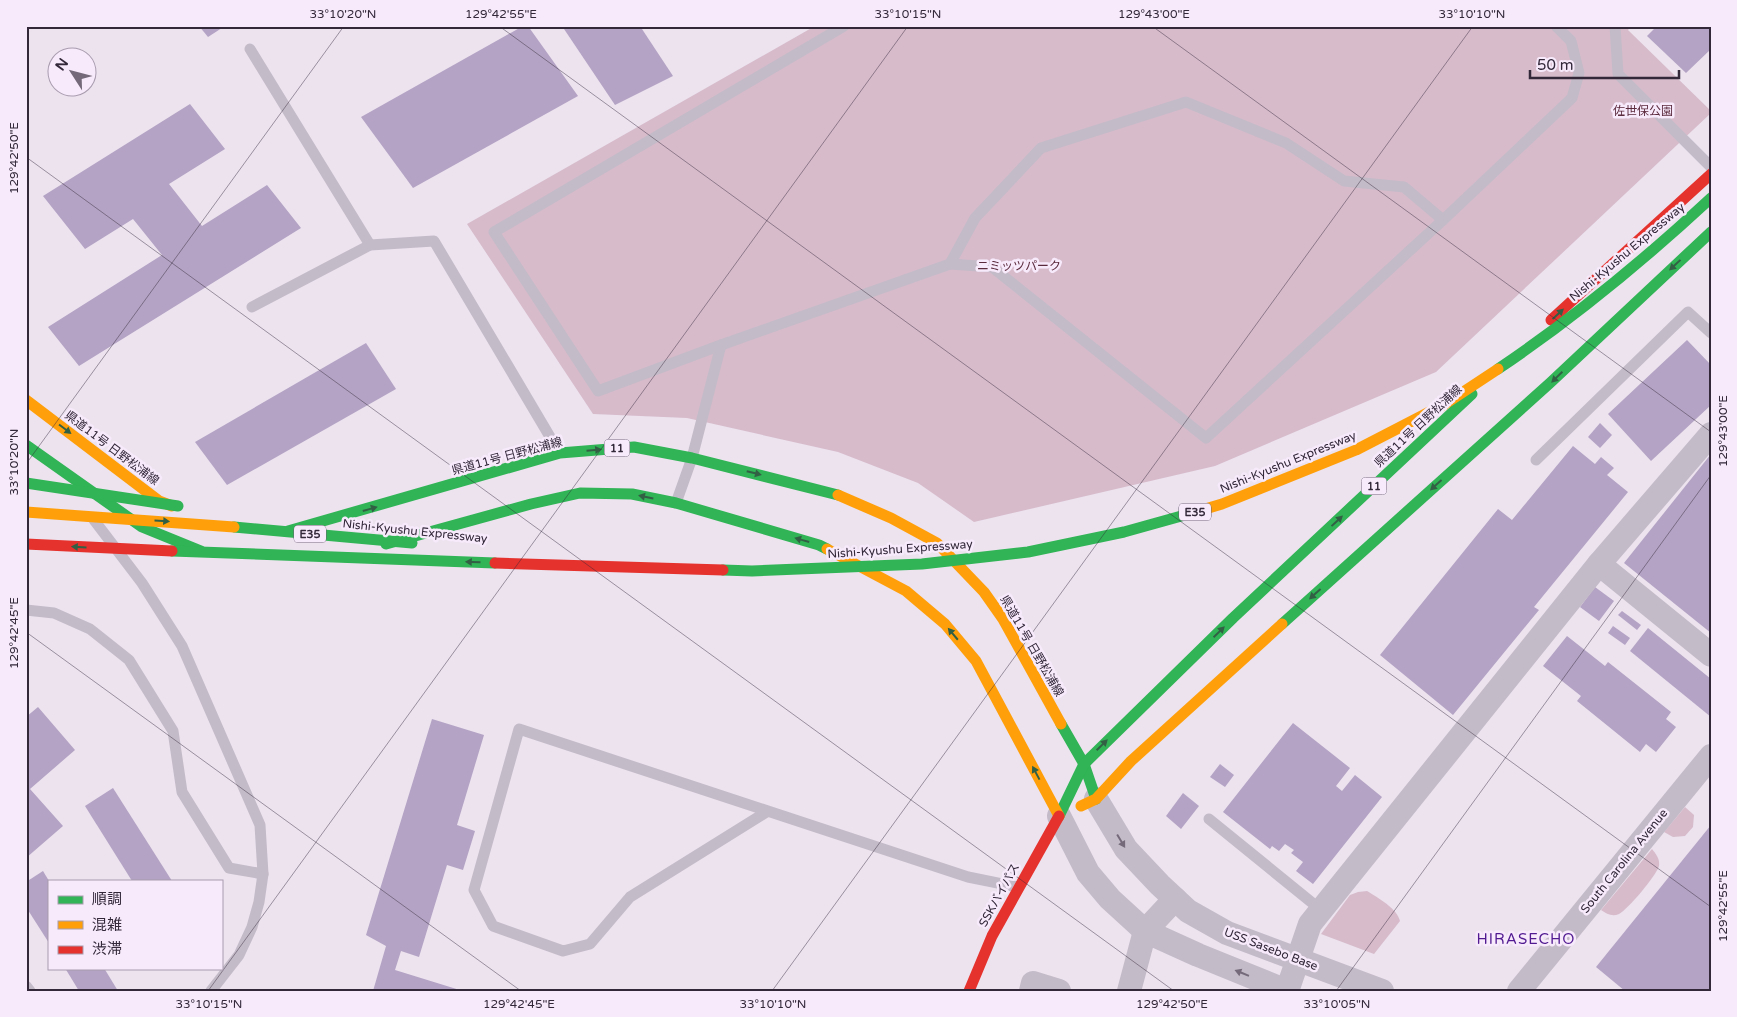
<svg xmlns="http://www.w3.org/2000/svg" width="1737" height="1017" viewBox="0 0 1737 1017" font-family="'Varela Round','Noto Sans JP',sans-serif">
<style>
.green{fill:#d7bbcb}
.building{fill:#b4a3c4}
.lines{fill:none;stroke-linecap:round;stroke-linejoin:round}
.lane{stroke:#c4bbc8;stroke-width:11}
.street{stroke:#c4bbc8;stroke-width:24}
.fast{stroke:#30b455;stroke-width:11}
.slow{stroke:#ff9f0a;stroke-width:11}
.jam{stroke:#e5322d;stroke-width:11}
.fast-bridge{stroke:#30b455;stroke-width:11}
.slow-bridge{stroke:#ff9f0a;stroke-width:11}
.jam-bridge{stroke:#e5322d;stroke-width:11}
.oneway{fill:#316045}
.oneway2{fill:#746a7a}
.ticks{fill:none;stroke:#32283a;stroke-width:1;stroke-opacity:0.45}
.labels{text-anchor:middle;stroke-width:5;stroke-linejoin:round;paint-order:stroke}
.shield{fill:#f7eafb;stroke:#6d6274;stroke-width:1}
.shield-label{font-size:11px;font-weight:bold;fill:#32283a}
.park-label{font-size:12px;fill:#5b2a3d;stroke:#f7eafb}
.street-label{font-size:12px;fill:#32283a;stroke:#f7eafb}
.quarter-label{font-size:15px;letter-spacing:1px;fill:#511a91;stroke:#f7eafb}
.neatline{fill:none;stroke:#32283a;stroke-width:2}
.ticks-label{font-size:12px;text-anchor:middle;fill:#32283a}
</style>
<rect width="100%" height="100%" fill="#ece3ef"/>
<g class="green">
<path d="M815 26H1631L1628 30 1711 111V113L1436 372 1215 466 974 522 918 483 838 452 687 418 593 414 467 224Z"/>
<path d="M1685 807 1694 815 1693 827 1685 836 1673 837 1664 832Z"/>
<path d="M1652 849C1656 854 1660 859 1659 866 1656 876 1628 909 1619 914 1612 917 1607 914 1601 910Z"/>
<path d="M1367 891C1378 898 1397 908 1400 921L1374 954 1321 934 1350 895 1358 892Z"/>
</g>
<g class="building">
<path d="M199 26H225L208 37Z"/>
<path d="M523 26H528L578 96 413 188 361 117Z"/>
<path d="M562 26H640L673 76 615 105Z"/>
<path d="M1657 26H1711V49L1686 73 1647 36Z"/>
<path d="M190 104 225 149 169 184 202 226 267 185 301 228 79 366 48 327 162 255 133 219 85 249 43 196Z"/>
<path d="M1687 340 1711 365V405L1651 461 1608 414Z"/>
<path d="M366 343 396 389 227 485 195 442Z"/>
<path d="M1600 423 1612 435 1600 448 1588 437Z"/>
<path d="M1573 446 1595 464 1601 457 1614 468 1607 475 1628 492 1534 607 1539 610 1453 715 1380 655 1498 509 1512 520Z"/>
<path d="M1711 454V633L1624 563Z"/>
<path d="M1595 587 1614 601 1599 621 1580 607Z"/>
<path d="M1622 611 1641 625 1637 630 1618 615Z"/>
<path d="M1613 626 1630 638 1625 645 1608 633Z"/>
<path d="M1648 628 1711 679V717L1630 651Z"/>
<path d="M1567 636 1605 666 1608 662 1671 712 1666 719 1676 727 1656 752 1646 744 1640 752 1577 701 1581 696 1543 666Z"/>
<path d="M38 707 75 750 30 789 63 826 26 858V717Z"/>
<path d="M432 719 484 735 457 825 475 831 463 870 447 865 419 957 401 951 395 970 463 991H373L386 946 366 935Z"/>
<path d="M1293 723 1350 768 1336 786 1342 791 1355 775 1382 797 1313 884 1296 871 1303 862 1291 853 1294 850 1285 844 1279 851 1272 846 1270 849 1223 812Z"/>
<path d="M1220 764 1234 775 1225 787 1210 777Z"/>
<path d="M113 788 172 881H132L85 806Z"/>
<path d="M1183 793 1199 806 1181 829 1166 816Z"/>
<path d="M1711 825V991H1625L1596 967Z"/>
<path d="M43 871 49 881V943L26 907V882Z"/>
<path d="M65 968H104L118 991H79Z"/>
</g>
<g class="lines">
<g class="lane">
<path d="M844 26 494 232 598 391 721 345 950 264 975 218 1041 148 1186 102 1286 143 1344 181 1404 187 1443 220 1572 98 1579 73 1571 41 1556 26"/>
<path d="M1615 26 1618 74 1711 167"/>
<path d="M250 49 370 245"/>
<path d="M950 264 992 267 1206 438 1443 220"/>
<path d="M252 307 370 245 434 241 559 452"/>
<path d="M1536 460 1688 312 1711 333"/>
<path d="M676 503 692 458 721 345"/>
<path d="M94 520 142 583 182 646 260 825 263 874 259 902 252 927 239 955 211 991"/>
<path d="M26 610 54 613 90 629 129 660 173 731 182 792 229 868 263 874"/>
<path d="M768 811 630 897 590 944 563 951 493 926 474 890 519 729 968 877 1018 887"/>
<path d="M1209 819 1321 910"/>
<path d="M26 986 30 991"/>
</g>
<g class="street">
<path d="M1599 564 1711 655"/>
<path d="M1096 799 1126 849 1160 885 1188 911 1227 933 1382 991"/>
<path d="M1059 816 1088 873 1110 899 1145 931 1198 955 1287 991"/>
<path d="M1031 991 1033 983 1059 991"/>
<path d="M1129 991 1145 931 1175 899"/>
<path d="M1287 991 1310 924 1599 564 1711 434"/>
<path d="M1519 991 1711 756"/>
</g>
<g class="fast">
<path d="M26 445 142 527 201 551"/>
<path d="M288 531 560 453 634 447 692 458 838 495"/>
<path d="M386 544 531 504 580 493 632 494 676 503 819 545 827 549"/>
<path d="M1282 624 1550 383 1711 232"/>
<path d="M1061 724 1084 764 1096 799"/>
<path d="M1059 816 1084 764 1233 618 1472 394"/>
</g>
<g class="slow">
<path d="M26 400 159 501 172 506"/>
<path d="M838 495 891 518 937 543 984 592 1003 619 1061 724"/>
<path d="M827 549 906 591 945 624 976 661 1059 816"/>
<path d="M1081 806 1096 799 1131 761 1282 624"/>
</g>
<g class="jam">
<path d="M1551 320 1711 174"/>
<path d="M969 991 992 936 1059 816"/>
</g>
<g class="fast-bridge">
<path d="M1498 369C1574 318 1644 260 1711 198"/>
<path d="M26 483 178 506"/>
<path d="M234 527 412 543"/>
<path d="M172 551 495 563"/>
<path d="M723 570 752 571 922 564 1028 552 1124 532 1185 515"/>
</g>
<g class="slow-bridge">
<path d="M26 512 234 527"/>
<path d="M1185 515 1222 504 1356 450 1445 404 1498 369"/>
</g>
<g class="jam-bridge">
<path d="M26 544 172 551"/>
<path d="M495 563 723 570"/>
</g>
</g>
<defs><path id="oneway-solid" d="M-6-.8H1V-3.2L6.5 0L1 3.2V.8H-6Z" transform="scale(1.25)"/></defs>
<g class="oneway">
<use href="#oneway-solid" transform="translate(1675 265) rotate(137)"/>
<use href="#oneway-solid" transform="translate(1558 314) rotate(-43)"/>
<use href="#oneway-solid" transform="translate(1557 377) rotate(136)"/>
<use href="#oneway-solid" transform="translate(65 429) rotate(37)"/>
<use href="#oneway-solid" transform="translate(594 450) rotate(-5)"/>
<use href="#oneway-solid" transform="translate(754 473) rotate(14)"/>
<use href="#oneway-solid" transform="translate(1436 485) rotate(138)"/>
<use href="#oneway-solid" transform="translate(646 497) rotate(-168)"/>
<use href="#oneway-solid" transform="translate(370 509) rotate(-16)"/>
<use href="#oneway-solid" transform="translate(162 521) rotate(4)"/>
<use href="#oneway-solid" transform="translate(1337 521) rotate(-43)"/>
<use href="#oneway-solid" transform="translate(802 540) rotate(-164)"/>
<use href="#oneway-solid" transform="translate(79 547) rotate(-177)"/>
<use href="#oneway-solid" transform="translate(473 562) rotate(-178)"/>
<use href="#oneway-solid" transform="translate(1315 594) rotate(138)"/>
<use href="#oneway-solid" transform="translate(1219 632) rotate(-44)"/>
<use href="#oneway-solid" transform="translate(953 634) rotate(-130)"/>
<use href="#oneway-solid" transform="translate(1102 745) rotate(-44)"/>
<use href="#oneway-solid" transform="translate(1036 773) rotate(-118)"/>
</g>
<g class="oneway2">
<use href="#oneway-solid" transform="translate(1121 841) rotate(59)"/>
<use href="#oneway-solid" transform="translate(1242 973) rotate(-158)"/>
</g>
<path class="ticks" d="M499 26 1711 907M1152 26 1711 432M26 157 1174 991M26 464 344 26M26 632 521 991M208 991 908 26M772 991 1473 26M1336 991 1711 475"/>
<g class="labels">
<g class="shield">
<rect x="604.5" y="439.5" width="25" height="17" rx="4"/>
<rect x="1361.5" y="477.5" width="25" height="17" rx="4"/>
<rect x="1179" y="503.5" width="32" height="17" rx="4"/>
<rect x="294" y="525.5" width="32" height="17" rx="4"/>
</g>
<g class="shield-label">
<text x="617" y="452">11</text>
<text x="1374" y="490">11</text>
<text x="1195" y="516">E35</text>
<text x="310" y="538">E35</text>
</g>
<g class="park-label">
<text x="1643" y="115">佐世保公園</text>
<text x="1019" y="270">ニミッツパーク</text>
</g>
<g class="street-label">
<text transform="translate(1627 252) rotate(-40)" y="4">Nishi-Kyushu Expressway</text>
<text transform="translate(1418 426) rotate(-43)" y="4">県道11号 日野松浦線</text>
<text transform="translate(112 448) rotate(37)" y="4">県道11号 日野松浦線</text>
<text transform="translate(507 456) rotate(-15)" y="4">県道11号 日野松浦線</text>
<text transform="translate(1288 462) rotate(-22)" y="4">Nishi-Kyushu Expressway</text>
<text transform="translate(415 531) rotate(6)" y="4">Nishi-Kyushu Expressway</text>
<text transform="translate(900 549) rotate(-4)" y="4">Nishi-Kyushu Expressway</text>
<text transform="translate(1032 646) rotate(60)" y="4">県道11号 日野松浦線</text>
<text transform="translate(1624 861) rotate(-51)" y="4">South Carolina Avenue</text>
<text transform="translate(999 895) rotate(-61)" y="4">SSKバイパス</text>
<text transform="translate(1271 949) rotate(21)" y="4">USS Sasebo Base</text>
</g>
<g class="quarter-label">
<text x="1526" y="944">HIRASECHO</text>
</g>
</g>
<rect width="1737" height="1017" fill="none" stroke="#f7eafb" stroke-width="55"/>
<rect x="48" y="880" width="175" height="90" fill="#f7eafb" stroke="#a89cae"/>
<rect x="58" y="896" width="25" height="8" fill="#30b455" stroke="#a89cae"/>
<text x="92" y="904" font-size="15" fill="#32283a">順調</text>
<rect x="58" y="921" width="25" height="8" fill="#ff9f0a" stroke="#a89cae"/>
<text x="92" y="930" font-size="15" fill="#32283a">混雑</text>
<rect x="58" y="946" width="25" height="8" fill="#e5322d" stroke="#a89cae"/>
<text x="92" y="954" font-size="15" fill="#32283a">渋滞</text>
<g transform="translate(72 72) rotate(306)"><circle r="24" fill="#f7eafb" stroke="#a89cae"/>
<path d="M0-4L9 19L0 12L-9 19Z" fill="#736979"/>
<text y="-8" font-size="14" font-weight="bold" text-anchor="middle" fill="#32283a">N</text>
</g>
<path d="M1530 70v8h149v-8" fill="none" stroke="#32283a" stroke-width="2.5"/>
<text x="1537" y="70" font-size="15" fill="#32283a" stroke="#f7eafb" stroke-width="4" paint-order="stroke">50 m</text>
<rect x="28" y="28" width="1682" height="962" class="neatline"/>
<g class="ticks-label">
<text x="343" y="18">33°10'20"N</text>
<text x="501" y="18">129°42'55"E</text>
<text x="908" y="18">33°10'15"N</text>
<text x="1154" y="18">129°43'00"E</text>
<text x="1472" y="18">33°10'10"N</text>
<text transform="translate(14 158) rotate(-90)" y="4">129°42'50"E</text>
<text transform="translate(1723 431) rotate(-90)" y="4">129°43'00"E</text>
<text transform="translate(14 462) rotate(-90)" y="4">33°10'20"N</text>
<text transform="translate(14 633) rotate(-90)" y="4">129°42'45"E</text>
<text transform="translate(1723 906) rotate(-90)" y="4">129°42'55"E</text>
<text x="209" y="1008">33°10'15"N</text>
<text x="519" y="1008">129°42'45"E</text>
<text x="773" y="1008">33°10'10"N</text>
<text x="1172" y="1008">129°42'50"E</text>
<text x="1337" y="1008">33°10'05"N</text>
</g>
</svg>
